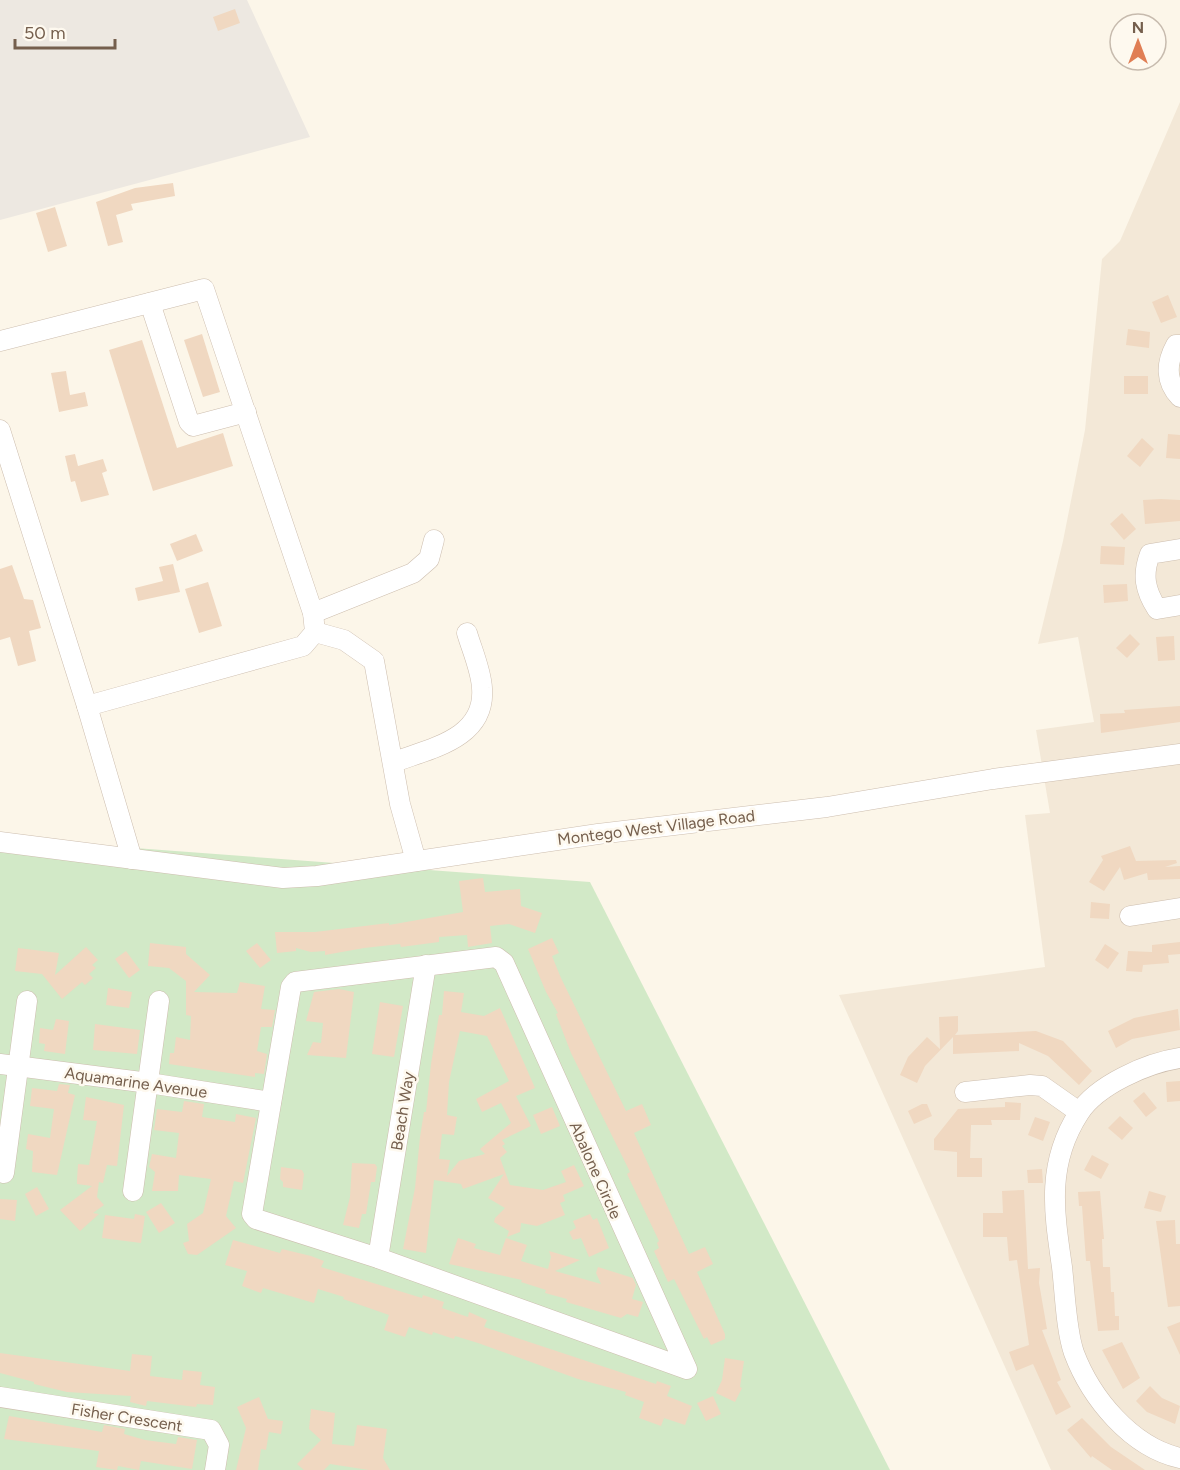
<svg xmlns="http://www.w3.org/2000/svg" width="1180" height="1470" viewBox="0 0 1180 1470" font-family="Figtree,sans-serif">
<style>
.residential{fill:#f3e8d7}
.industrial{fill:#ede8e1}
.green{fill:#d2e9c7}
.building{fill:#f0d8c1;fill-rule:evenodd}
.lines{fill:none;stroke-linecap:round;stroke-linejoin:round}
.minor-casing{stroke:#cdbeaf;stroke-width:21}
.minor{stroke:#fff;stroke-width:20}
.labels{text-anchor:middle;stroke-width:5;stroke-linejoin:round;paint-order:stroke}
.street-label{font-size:16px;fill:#755f4d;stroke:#fef9ef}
</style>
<rect width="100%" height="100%" fill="#fcf6e9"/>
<path class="residential" d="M1180 102V1470H1051L839 995 1045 967 1025 815 1050 813 1036 730 1094 722 1078 637 1038 644 1063 541 1085 430 1102 259 1120 241Z"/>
<path class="industrial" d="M0 0H247L310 137 0 220Z"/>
<path class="green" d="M0 838 590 882 890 1470H0Z"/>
<g class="building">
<path d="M235 9 240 23 218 31 213 17Z"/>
<path d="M173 183 175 196 131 204 133 210 116 215 123 242 108 246 96 202 135 188Z"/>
<path d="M55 207 67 246 48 252 36 213Z"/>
<path d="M1168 295 1177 317 1161 323 1152 302Z"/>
<path d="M1128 329 1150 332 1149 348 1126 345Z"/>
<path d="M202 334 220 392 203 397 184 340Z"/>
<path d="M142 340 177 448 223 433 233 466 153 491 109 350Z"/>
<path d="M66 371 70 395 85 392 88 406 59 412 51 373Z"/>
<rect x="1124" y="376" width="24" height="18"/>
<path d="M1168 434 1180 435V459L1166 458Z"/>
<path d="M1142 438 1154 449 1140 467 1127 456Z"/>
<path d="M75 454 78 466 103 459 107 471 102 473 109 495 81 502 75 481 71 482 65 456Z"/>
<path d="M1161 499 1180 500V521L1145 524 1143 500Z"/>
<path d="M1122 513 1136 529 1124 540 1110 524Z"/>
<path d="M196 534 203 551 177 561 170 544Z"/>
<path d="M1101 546 1125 547 1124 565 1100 564Z"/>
<path d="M173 564 180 592 138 601 135 588 163 581 159 567Z"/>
<path d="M12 565 24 599 33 600 41 628 29 631 36 661 18 666 10 637 0 640V569Z"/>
<path d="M208 582 222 626 199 633 185 589Z"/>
<path d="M1127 584 1128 601 1104 603 1103 585Z"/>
<path d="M1130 634 1140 644 1127 658 1116 648Z"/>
<path d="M1174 636 1175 660 1158 661 1156 637Z"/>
<path d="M1180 706V722L1101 733 1100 714 1125 713 1124 710Z"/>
<path d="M1130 846 1136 861 1176 860 1177 863 1165 867 1180 866V879L1148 880 1147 873 1124 880 1120 867 1104 891 1089 882 1103 860 1101 856Z"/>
<path d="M483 878 485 892 520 889 521 906 542 913 535 933 509 924 490 926 492 943 468 947 467 935 439 937V942L401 947 400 944 364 948 325 955V951L311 952 296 948V951L277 953 275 932H315L389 923V925L463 912 459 881Z"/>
<path d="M1091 902 1110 904 1109 919 1090 918Z"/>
<path d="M552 938 559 953 552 956 561 978 626 1111 642 1104 651 1125 634 1133 689 1254 705 1247 713 1264 697 1272 725 1334V1339L711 1345 707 1337 704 1339 674 1279 668 1282 654 1251 659 1248 657 1243 659 1241 627 1174 630 1172 571 1053 556 1014 558 1013 546 992 528 949Z"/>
<path d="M1180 942V954L1168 955 1169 963 1143 965 1142 972 1126 971 1128 951 1152 952V945Z"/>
<path d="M150 943 186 947V954L210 975 194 992 237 993 240 982 265 986 261 1009 275 1010 272 1027H261L257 1051 267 1054 264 1074 255 1073V1077L169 1064 170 1053H174L176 1037 190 1040 191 1016 186 1015V981L169 968 148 966Z"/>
<path d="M257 943 271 960 260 968 246 951Z"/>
<path d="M1105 944 1119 953 1108 969 1095 960Z"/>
<path d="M86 947 98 960 92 965 96 968 89 974 93 978 85 985 82 982 62 999 42 974 15 971 18 948 59 953 55 975Z"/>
<path d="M126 951 140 970 129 978 115 959Z"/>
<path d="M108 988 132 992 129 1008 106 1005Z"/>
<path d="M339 989 354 992 346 1058 307 1055 313 1042 321 1043 323 1023 306 1021 314 992Z"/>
<path d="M444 991 464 993 461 1012 484 1016 500 1008 535 1088 516 1096 531 1126 502 1140 505 1144 502 1146 507 1152 500 1158 510 1185 543 1190 566 1182 561 1171 574 1165 584 1186 563 1195 565 1201 560 1203 565 1215 537 1226 521 1223 520 1232 507 1237 509 1231 494 1222 495 1218 505 1208 488 1198 504 1174 463 1189 461 1184 434 1180 426 1253 403 1249 415 1188 420 1137 424 1112H426L431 1064 439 1015H442ZM460 1031 487 1036 509 1081 476 1099 482 1112 501 1103 511 1123 480 1149 485 1154 459 1161 447 1176 450 1160 439 1159 442 1134 454 1135 457 1117 447 1115 449 1082Z"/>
<path d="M380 1002 403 1006 394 1057 372 1054Z"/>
<path d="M1178 1009 1180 1030 1132 1039 1116 1048 1108 1031 1134 1018Z"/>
<path d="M958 1016V1031L955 1035 1036 1031 1063 1041 1092 1071 1079 1085 1048 1056 1019 1043V1051L953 1054V1037L925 1066 917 1083 900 1075 908 1057 927 1037 940 1049 939 1017Z"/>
<path d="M56 1019 69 1021 65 1054 44 1051 45 1044 39 1043 40 1028 53 1030Z"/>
<path d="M95 1024 140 1030 137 1054 93 1050Z"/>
<path d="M1180 1081V1101L1167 1102 1166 1082Z"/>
<path d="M59 1084 70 1085 68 1093 75 1095 57 1175 32 1172 33 1151 26 1149 28 1134 50 1138 54 1109 30 1106 32 1088 57 1091Z"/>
<path d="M1144 1092 1157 1108 1146 1117 1133 1101Z"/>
<path d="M86 1097 124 1105 117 1166 107 1165 103 1183 99 1182 97 1197 104 1205 93 1213 99 1214 80 1231 60 1210 92 1186 77 1184V1180L78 1164 89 1165 97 1121 83 1120Z"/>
<path d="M184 1101 204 1104 202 1117 235 1122 236 1114 256 1118 243 1183 234 1181 226 1216 236 1228 197 1255 188 1254 183 1243 189 1241 187 1224 203 1213 211 1179 179 1175 178 1191H152L155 1172 149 1167 152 1154 176 1158 179 1133 154 1130 157 1109 182 1112Z"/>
<path d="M1005 1102 1021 1103 1020 1120H991L992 1125H971L970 1158H982V1177H957V1152L934 1150V1139L958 1109 1005 1107Z"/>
<path d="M922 1104H927L932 1116 914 1124 908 1111Z"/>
<path d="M552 1107 560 1126 541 1134 533 1115Z"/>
<path d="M1120 1116 1133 1128 1122 1140 1108 1128Z"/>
<path d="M1035 1117 1050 1122 1043 1141 1028 1135Z"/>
<path d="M1092 1155 1109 1164 1101 1179 1084 1170Z"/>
<path d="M352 1163 375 1164 377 1167 375 1182H371L366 1214H362L359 1228 343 1225 350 1197Z"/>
<path d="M281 1167 302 1170 304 1174 302 1190 283 1187V1182L280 1179Z"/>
<path d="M1042 1169 1043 1183H1028L1027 1170Z"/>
<path d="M37 1187 49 1209 36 1216 25 1194Z"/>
<path d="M1024 1190 1028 1269 1040 1268 1039 1283 1047 1329 1042 1330 1061 1380 1057 1382 1071 1407 1056 1415 1033 1364 1016 1371 1009 1352 1029 1345 1017 1260 1009 1261 1007 1237H983V1213H1003L1002 1191Z"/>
<path d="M1100 1191 1104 1239H1102L1103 1267H1110L1111 1292H1114L1115 1316H1119V1330L1098 1331 1090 1261H1086L1082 1206H1079L1078 1192Z"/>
<path d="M1149 1191 1166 1196 1161 1212 1144 1208Z"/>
<path d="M0 1199 17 1200 15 1221 0 1219Z"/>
<path d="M161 1203 175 1223 159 1233 146 1212Z"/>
<path d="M135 1214 145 1216 141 1243 102 1238 105 1215 134 1219Z"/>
<path d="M590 1214 593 1220 597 1218 609 1248 589 1257 581 1238 573 1240 569 1232 576 1228 573 1221Z"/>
<path d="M1175 1220 1176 1244H1180V1306L1168 1307 1156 1221Z"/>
<path d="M458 1238 476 1244 474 1248 500 1255 506 1238 527 1245 521 1261 548 1269 551 1257 549 1251 580 1260 555 1271 601 1284 596 1273 598 1267 633 1278 636 1285 632 1299 643 1302 638 1317 627 1314 621 1318 566 1302 567 1299 545 1293 546 1290 521 1282 522 1280 449 1264Z"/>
<path d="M233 1240 280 1253 282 1249 311 1256 324 1261 321 1267 422 1298 423 1295 444 1302 442 1308 468 1317 469 1312 487 1320 484 1327 656 1384 657 1381 671 1386 667 1396 692 1406 685 1425 664 1418 661 1426 639 1418 644 1402 625 1395 626 1392 578 1379 478 1343 455 1336 454 1339 433 1332 432 1335 409 1327 405 1337 384 1330 389 1315 343 1299 344 1297 318 1289 314 1303 263 1288 261 1293 242 1286 247 1271 225 1265Z"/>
<path d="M1180 1322V1355L1167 1327Z"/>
<path d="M1122 1342 1140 1378 1123 1389 1102 1350Z"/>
<path d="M0 1353 130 1371 132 1354 152 1356 150 1376 182 1380 183 1370 202 1372 200 1385 215 1387 213 1405 197 1404 196 1407 147 1401 146 1406 130 1402 131 1396 67 1392 34 1384V1382L0 1373Z"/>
<path d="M725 1358 744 1361 740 1387 742 1388 735 1402 716 1393 722 1380Z"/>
<path d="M1150 1386 1162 1398 1180 1406 1175 1424 1147 1412 1136 1401Z"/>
<path d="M713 1396 721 1414 706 1421 697 1403Z"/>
<path d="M259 1397 268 1419 283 1421 281 1434 269 1432 266 1450 261 1449 258 1470H236L246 1428 237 1407Z"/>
<path d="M311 1409 335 1413 332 1444 354 1446 357 1425 387 1429 383 1458 390 1470H369L330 1464 324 1470H304L297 1464 321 1440 309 1429Z"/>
<path d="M9 1416 102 1432 104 1425 125 1429 124 1434 145 1440 176 1444 178 1437 197 1440 192 1469 141 1461 139 1470 118 1466 117 1470 96 1467 99 1451 4 1439Z"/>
<path d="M1082 1418 1111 1447 1145 1470H1112L1092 1456 1091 1458 1067 1430Z"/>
</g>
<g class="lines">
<g class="minor-casing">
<g id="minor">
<path d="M150 303 189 422 193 426 246 412"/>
<path d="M0 341 204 289 313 613 315 632 303 646 87 706"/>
<path d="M1180 345H1176C1166 363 1165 381 1180 397"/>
<path d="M0 430 87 706 132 859"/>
<path d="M1180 549 1150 554C1142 575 1145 590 1157 609L1180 605"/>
<path d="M313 613 413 573 429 559 434 540"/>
<path d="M315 632 344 640 374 661 400 804 416 861"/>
<path d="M394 762C432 748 486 738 482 688 481 670 472 650 467 633"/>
<path d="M0 842 283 878 317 876 598 834 827 807 993 779 1180 754"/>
<path d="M1130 916 1180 908"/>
<path d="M496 957 504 963 687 1369 378 1258 256 1219 252 1214 291 987 295 982Z"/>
<path d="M1180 1058C1147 1063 1097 1085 1079 1113 1046 1164 1054 1212 1062 1267 1065 1293 1066 1330 1074 1353 1091 1398 1131 1447 1180 1458"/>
<path d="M0 1064 149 1083 271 1102"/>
<path d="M965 1092 1030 1085 1042 1086 1079 1112"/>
<path d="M4 1173 27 1001"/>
<path d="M133 1191 159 1001"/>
<path d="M378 1258 426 965"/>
<path d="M0 1397 211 1430 219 1445 215 1470"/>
</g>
</g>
<use href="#minor" class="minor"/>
</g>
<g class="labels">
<g class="street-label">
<text transform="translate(656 827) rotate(-7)" y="6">Montego West Village Road</text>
<text transform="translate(136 1082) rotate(8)" y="6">Aquamarine Avenue</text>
<text transform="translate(402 1111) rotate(-81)" y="6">Beach Way</text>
<text transform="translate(596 1170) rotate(66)" y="6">Abalone Circle</text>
<text transform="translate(127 1417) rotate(9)" y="6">Fisher Crescent</text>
</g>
</g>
<g transform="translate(1138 42)"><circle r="28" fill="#fef9ef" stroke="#c7bbae" stroke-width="1.5"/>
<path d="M0-4.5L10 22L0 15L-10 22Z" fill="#e07e54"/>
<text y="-9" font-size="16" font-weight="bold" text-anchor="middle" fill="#755f4d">N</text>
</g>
<path d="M15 39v9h100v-9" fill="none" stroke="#755f4d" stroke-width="3"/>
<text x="24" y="39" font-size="18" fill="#755f4d" stroke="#fef9ef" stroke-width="4.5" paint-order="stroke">50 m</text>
</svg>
